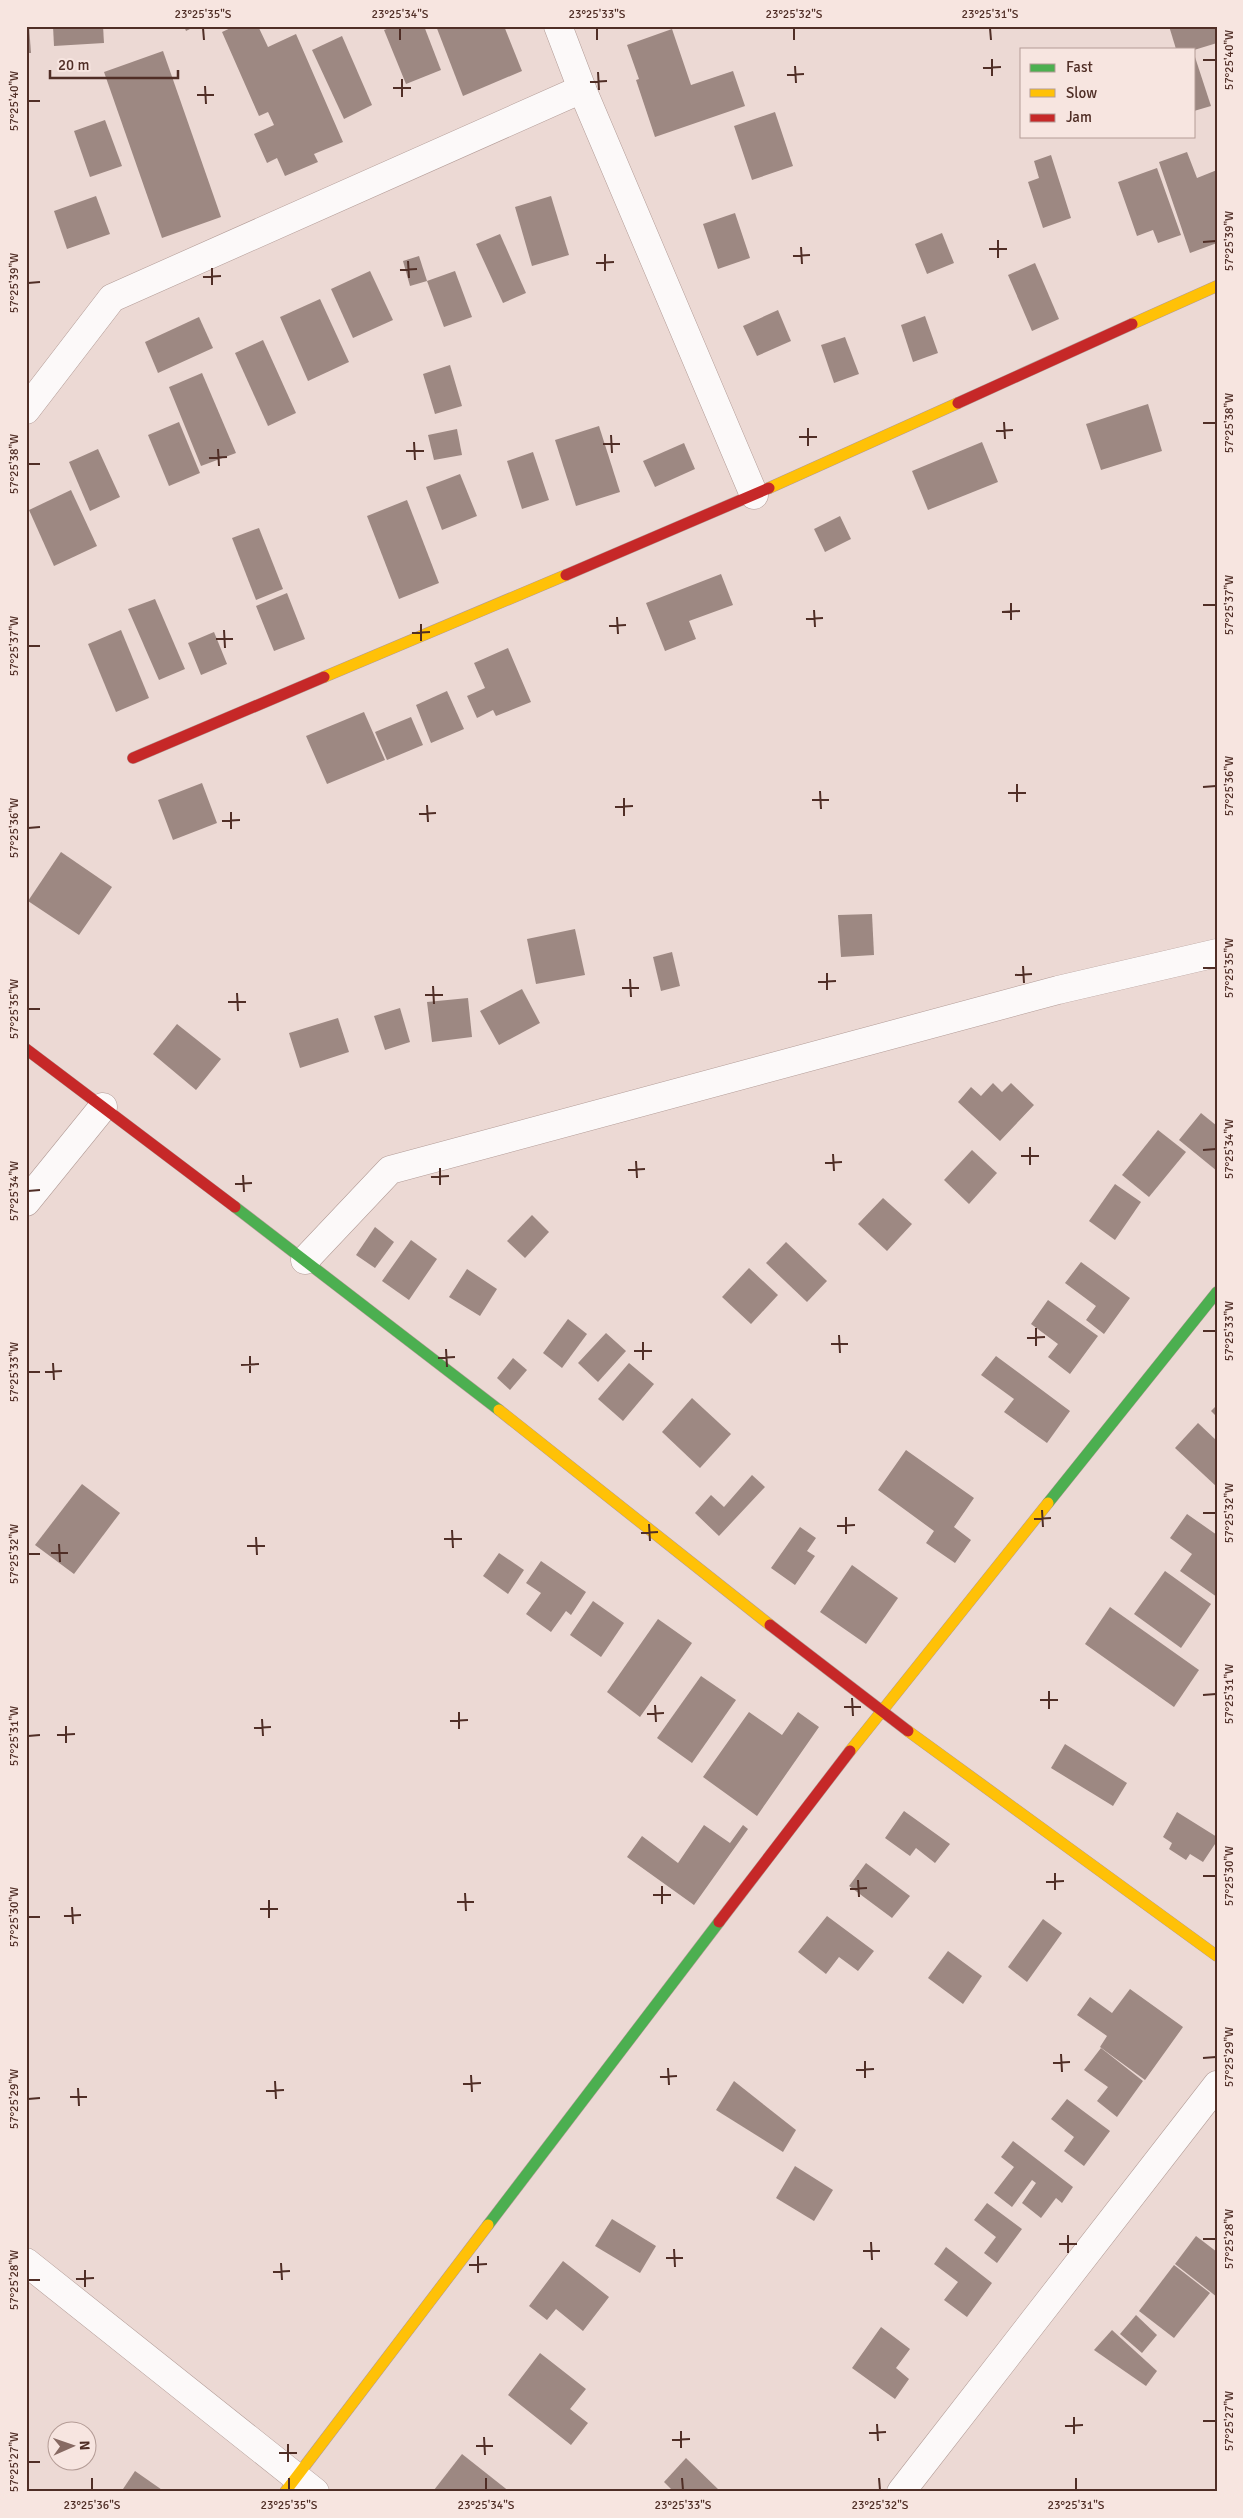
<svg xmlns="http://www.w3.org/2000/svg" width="1243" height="2518" viewBox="0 0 1243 2518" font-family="Signika,sans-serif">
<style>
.building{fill:#9d8882}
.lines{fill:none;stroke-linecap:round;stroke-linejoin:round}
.street-casing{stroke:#b29b96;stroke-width:29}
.fast-casing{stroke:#b29b96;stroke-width:12}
.slow-casing{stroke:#b29b96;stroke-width:12}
.jam-casing{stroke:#b29b96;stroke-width:12}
.street{stroke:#fcf9f9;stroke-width:28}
.fast{stroke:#4caf50;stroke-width:11}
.slow{stroke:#ffc107;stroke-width:11}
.jam{stroke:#c62828;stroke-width:11}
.ticks{fill:none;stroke:#502e26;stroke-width:2}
.neatline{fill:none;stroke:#502e26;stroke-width:2}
.ticks-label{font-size:12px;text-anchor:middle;fill:#502e26}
</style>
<rect width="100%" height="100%" fill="#ecd9d4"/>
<g class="building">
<path d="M26 26H29L31 53H26Z"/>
<path d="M53 26H103L104 43 54 46Z"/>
<path d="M184 26H196L186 31Z"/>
<path d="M235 26H258L268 47 296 34 343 142 314 154 318 162 285 176 277 158 267 163 254 134 274 125 268 112 259 116 222 32Z"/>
<path d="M394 26H424L441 70 406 84 384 30Z"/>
<path d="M436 26H504L522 71 463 96Z"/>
<path d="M1169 26H1217V43L1194 50 1176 49Z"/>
<path d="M672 29 691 85 733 71 745 106 655 137 636 80 639 79 627 45Z"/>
<path d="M342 36 372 105 344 119 312 50Z"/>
<path d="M163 51 221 217 162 238 104 72Z"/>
<path d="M1194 54 1211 106 1194 111Z"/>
<path d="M775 112 793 166 752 180 734 126Z"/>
<path d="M105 120 122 166 90 177 74 131Z"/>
<path d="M1187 152 1197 178 1217 170V243L1190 253 1159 162Z"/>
<path d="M1051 155 1071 218 1043 228 1028 182 1039 178 1034 161Z"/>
<path d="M1157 168 1181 235 1158 243 1153 230 1137 236 1118 182Z"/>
<path d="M96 196 110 234 67 249 54 211Z"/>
<path d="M551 196 569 255 532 266 515 207Z"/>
<path d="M735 213 750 258 718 269 703 224Z"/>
<path d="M942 233 954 263 927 274 915 244Z"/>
<path d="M500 234 526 293 503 303 476 244Z"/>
<path d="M419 256 427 281 410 286 403 261Z"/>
<path d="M1035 263 1059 319 1032 331 1008 275Z"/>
<path d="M370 271 393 320 353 338 331 289Z"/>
<path d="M455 271 472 317 444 327 427 281Z"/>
<path d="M320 299 349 362 308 381 280 317Z"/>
<path d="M778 310 791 341 757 356 743 326Z"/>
<path d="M925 316 938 353 913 362 901 325Z"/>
<path d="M199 317 213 348 158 373 145 342Z"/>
<path d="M845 337 859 374 834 383 821 345Z"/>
<path d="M263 340 296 413 268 426 235 353Z"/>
<path d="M450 365 462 406 435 414 423 374Z"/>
<path d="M202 373 236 453 201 466 169 387Z"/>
<path d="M1148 404 1162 451 1101 470 1086 424Z"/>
<path d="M179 422 200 473 169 486 148 435Z"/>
<path d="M599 426 620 492 576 506 555 440Z"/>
<path d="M457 429 462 455 434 460 428 435Z"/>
<path d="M982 442 998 482 928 510 912 471Z"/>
<path d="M684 443 695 469 655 487 643 461Z"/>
<path d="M98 449 120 497 90 511 69 462Z"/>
<path d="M533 452 549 500 522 509 507 461Z"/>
<path d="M460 474 477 516 442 530 426 487Z"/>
<path d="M71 490 97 546 54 566 29 510Z"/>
<path d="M407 500 439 583 399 599 367 516Z"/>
<path d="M840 516 851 539 825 552 814 529Z"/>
<path d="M259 528 283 589 256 600 232 538Z"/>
<path d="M721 574 733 605 689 621 696 639 665 651 646 603Z"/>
<path d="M287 593 305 639 274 651 256 606Z"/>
<path d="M155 599 185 669 159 680 128 609Z"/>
<path d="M121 630 149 698 116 712 88 644Z"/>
<path d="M214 632 227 664 201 675 188 643Z"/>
<path d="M508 648 531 702 496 716 493 710 477 718 467 696 485 688 474 663Z"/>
<path d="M447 691 464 729 431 743 416 705Z"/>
<path d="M364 712 385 760 327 784 306 736Z"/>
<path d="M411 717 423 745 387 760 375 732Z"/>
<path d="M202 783 217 823 173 840 158 800Z"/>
<path d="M61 852 112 887 79 935 28 901Z"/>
<path d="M872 914 874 955 841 957 838 915Z"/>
<path d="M575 929 585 975 536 984 527 939Z"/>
<path d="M672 952 680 986 661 991 653 957Z"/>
<path d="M522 989 540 1023 499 1045 480 1011Z"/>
<path d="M468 998 472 1037 432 1042 427 1002Z"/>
<path d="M400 1008 410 1042 385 1050 374 1016Z"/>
<path d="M338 1018 349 1052 300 1068 289 1033Z"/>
<path d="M177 1024 221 1059 196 1090 153 1054Z"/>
<path d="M993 1083 1002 1092 1011 1083 1034 1105 1000 1141 958 1102 971 1087 981 1096Z"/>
<path d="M1201 1113 1217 1126V1171L1179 1140Z"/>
<path d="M1158 1130 1186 1152 1149 1197 1122 1175Z"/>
<path d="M972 1150 997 1173 969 1204 944 1180Z"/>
<path d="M1115 1184 1141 1202 1115 1240 1089 1221Z"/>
<path d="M883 1198 912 1224 887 1251 858 1224Z"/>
<path d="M532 1215 549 1232 525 1258 507 1241Z"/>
<path d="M375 1227 394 1242 375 1268 356 1255Z"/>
<path d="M411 1240 437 1259 409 1300 382 1281Z"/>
<path d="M786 1242 827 1281 807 1302 766 1263Z"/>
<path d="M1081 1262 1130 1298 1104 1334 1086 1320 1096 1306 1065 1283Z"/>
<path d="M749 1268 778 1295 751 1324 722 1297Z"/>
<path d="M467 1269 497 1289 480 1316 449 1297Z"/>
<path d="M1048 1300 1098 1336 1070 1374 1048 1357 1058 1344 1031 1324Z"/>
<path d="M568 1319 587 1334 562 1368 543 1353Z"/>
<path d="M606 1333 626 1351 598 1382 578 1363Z"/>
<path d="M996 1356 1070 1411 1047 1443 1004 1412 1014 1399 981 1375Z"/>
<path d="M513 1358 527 1370 510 1390 497 1378Z"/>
<path d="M629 1363 654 1384 623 1421 598 1399Z"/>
<path d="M692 1398 731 1434 700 1468 662 1432Z"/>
<path d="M1217 1405V1417L1211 1411Z"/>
<path d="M1198 1423 1217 1441V1487L1175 1448Z"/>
<path d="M906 1450 974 1498 954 1527 971 1540 955 1563 926 1543 934 1531 878 1490Z"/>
<path d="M752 1475 765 1487 719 1536 695 1513 711 1495 724 1507Z"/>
<path d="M82 1484 120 1513 74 1574 35 1545Z"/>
<path d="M1187 1514 1217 1535V1597L1180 1571 1192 1554 1170 1538Z"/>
<path d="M800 1527 816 1538 807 1551 815 1556 795 1585 771 1568Z"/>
<path d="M499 1553 524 1570 508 1594 483 1576Z"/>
<path d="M541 1561 586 1592 571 1615 566 1611 551 1632 526 1614 541 1593 526 1583Z"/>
<path d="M852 1565 898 1598 866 1644 820 1612Z"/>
<path d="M1165 1571 1211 1604 1181 1648 1134 1614Z"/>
<path d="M593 1601 624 1623 601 1657 570 1635Z"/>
<path d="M1110 1607 1199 1670 1174 1707 1085 1644Z"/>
<path d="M658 1619 692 1643 640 1717 607 1692Z"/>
<path d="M701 1676 736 1700 692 1763 657 1738Z"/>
<path d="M749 1712 782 1735 798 1712 819 1727 757 1816 703 1777Z"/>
<path d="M1065 1744 1127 1783 1113 1806 1051 1768Z"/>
<path d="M904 1811 950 1844 935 1863 916 1848 910 1856 885 1838Z"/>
<path d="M1177 1812 1217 1837V1841L1203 1862 1190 1854 1186 1860 1169 1849 1172 1843 1163 1837Z"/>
<path d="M704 1825 730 1843 743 1825 748 1829 694 1905 627 1857 642 1836 678 1863Z"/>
<path d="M866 1863 910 1896 892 1918 849 1886Z"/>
<path d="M827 1916 874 1951 858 1971 839 1957 826 1974 798 1952Z"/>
<path d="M1043 1919 1062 1933 1027 1982 1008 1967Z"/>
<path d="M948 1951 982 1976 963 2004 928 1978Z"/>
<path d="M1130 1989 1183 2027 1145 2080 1100 2047 1107 2036 1077 2015 1090 1997 1112 2013Z"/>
<path d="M1101 2048 1143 2081 1117 2117 1097 2101 1108 2087 1084 2070Z"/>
<path d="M734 2081 796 2130 783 2152 716 2110Z"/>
<path d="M1067 2099 1110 2131 1084 2166 1064 2151 1074 2137 1051 2119Z"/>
<path d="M1013 2141 1073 2187 1062 2203 1056 2198 1041 2218 1022 2203 1036 2183 1032 2180 1012 2207 994 2193 1014 2167 1001 2157Z"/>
<path d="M795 2166 833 2190 814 2221 776 2198Z"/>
<path d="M987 2203 1022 2229 997 2263 984 2253 996 2237 974 2220Z"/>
<path d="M612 2219 656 2246 640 2273 595 2246Z"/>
<path d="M1196 2236 1217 2252V2297L1175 2264Z"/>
<path d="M946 2247 992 2283 967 2317 944 2300 958 2282 934 2264Z"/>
<path d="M563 2261 609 2297 583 2331 556 2309 547 2320 529 2306Z"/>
<path d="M1174 2265 1210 2293 1174 2338 1139 2311Z"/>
<path d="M1136 2315 1157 2335 1142 2353 1120 2334Z"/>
<path d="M881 2327 910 2349 896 2368 909 2379 895 2399 852 2368Z"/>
<path d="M1112 2330 1157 2371 1146 2386 1094 2350Z"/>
<path d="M540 2353 586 2389 570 2409 588 2423 571 2445 508 2395Z"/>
<path d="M462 2454 510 2492 434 2490Z"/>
<path d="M686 2458 721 2492H674L664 2482Z"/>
<path d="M135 2471 165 2492H121Z"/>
</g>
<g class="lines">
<g class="street-casing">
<g id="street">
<path d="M558 26 582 89 754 495"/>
<path d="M26 410 112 298 582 89"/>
<path d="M26 1202 103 1107"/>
<path d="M305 1260 390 1170 1058 990 1217 953"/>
<path d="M26 2262 315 2492"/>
<path d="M901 2492 1217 2085"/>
</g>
</g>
<g class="fast-casing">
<g id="fast">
<path d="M235 1207 499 1410"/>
<path d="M1048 1503 1217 1292"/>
<path d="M488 2225 719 1922"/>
</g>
</g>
<g class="slow-casing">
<g id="slow">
<path d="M1132 324 1217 286"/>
<path d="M769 488 958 403"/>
<path d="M324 677 566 575"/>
<path d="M499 1410 770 1625"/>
<path d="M908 1731 1217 1956"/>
<path d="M850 1751 1048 1503"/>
<path d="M285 2492 488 2225"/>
</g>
</g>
<g class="jam-casing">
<g id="jam">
<path d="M958 403 1132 324"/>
<path d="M566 575 769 488"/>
<path d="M133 758 324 677"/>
<path d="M26 1049 235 1207"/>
<path d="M770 1625 908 1731"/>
<path d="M719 1922 850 1751"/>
</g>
</g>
<use href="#street" class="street"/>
<use href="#fast" class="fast"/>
<use href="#slow" class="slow"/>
<use href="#jam" class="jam"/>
</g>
<path class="ticks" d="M203 28 204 40M400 28V40M597 28V40M794 28V40M990 28 991 40M992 59V76M1203 60H1216M795 66 796 83M983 68 1001 67M598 72 599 90M787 75 804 74M402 79V97M590 82 607 81M205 86 206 104M393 88H411M197 95H214M28 101H40M998 240V258M1203 242 1216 241M801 247 802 264M989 249H1007M605 254V271M793 256 810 255M408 261 409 278M596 263 614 262M212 268V285M400 270 417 269M203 277 221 276M28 283 40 282M1004 422 1005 439M1203 423H1216M808 428V446M996 431 1013 430M611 435 612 453M799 437H817M414 442 415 460M603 444H620M218 449 219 466M406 451H424M209 458 227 457M28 464H40M1011 603V620M1203 605H1216M814 610 815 627M1002 612 1020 611M617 617 618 634M806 619 823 618M421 624V641M609 626 626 625M224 630 225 648M412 633 430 632M216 639H233M28 646H40M1017 784V802M1203 787 1216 786M820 791 821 809M1008 793H1026M624 798V816M812 800H829M427 805 428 822M615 807 633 806M231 812V829M419 814 436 813M222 821 240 820M28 828 40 827M1023 966 1024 983M1203 968H1216M827 973V990M1015 975 1032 974M630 979 631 997M818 982 836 981M433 986 434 1004M622 988H639M237 993 238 1011M425 995H443M228 1002H246M28 1009H40M1030 1147V1165M1203 1150 1216 1149M833 1154 834 1171M1021 1156H1039M636 1161 637 1178M825 1163 842 1162M440 1168V1185M628 1170 645 1169M243 1175 244 1192M431 1177 449 1176M235 1184 252 1183M28 1191 40 1190M1036 1328V1346M1203 1331H1216M839 1335 840 1353M1027 1338 1045 1337M643 1342V1360M831 1344H848M446 1349 447 1367M634 1351H652M250 1356V1373M438 1358 455 1357M53 1363 54 1380M241 1365 259 1364M28 1372H40M45 1372 62 1371M1042 1510 1043 1527M1203 1513H1216M846 1517V1534M1034 1519 1051 1518M649 1524 650 1541M837 1526 855 1525M452 1530 453 1548M641 1533 658 1532M256 1537 257 1555M444 1539H462M59 1544 60 1562M247 1546H265M51 1553H68M28 1554H40M1049 1691V1709M1203 1695 1216 1694M852 1698 853 1716M1040 1700H1058M655 1705 656 1722M844 1707H861M459 1712V1729M647 1714 664 1713M262 1719 263 1736M450 1721 468 1720M66 1726V1743M254 1728 271 1727M57 1735 75 1734M28 1736 40 1735M1055 1873V1890M1203 1876H1216M858 1880 859 1897M1046 1882 1064 1881M662 1886V1904M850 1889 867 1888M465 1893 466 1911M653 1895H671M269 1900V1918M457 1902H474M72 1907 73 1924M260 1909H278M64 1916 81 1915M28 1917H40M1061 2054 1062 2072M1203 2058 1216 2057M865 2061V2078M1053 2063 1070 2062M668 2068 669 2085M856 2070 874 2069M471 2075 472 2092M660 2077 677 2076M275 2081 276 2099M463 2084 481 2083M78 2088 79 2106M266 2091 284 2090M70 2097H87M28 2099 40 2098M1068 2235V2253M1203 2239H1216M871 2242 872 2260M1059 2244H1077M674 2249 675 2267M863 2251H880M478 2256V2273M666 2258H683M281 2263 282 2280M469 2265 487 2264M85 2270V2287M273 2272 290 2271M76 2279 94 2278M28 2280H40M1074 2417V2434M1203 2421H1216M877 2424 878 2441M1065 2426 1083 2425M681 2431V2448M869 2433 886 2432M484 2437 485 2455M672 2440 690 2439M288 2444V2462M476 2446H493M279 2453H297M28 2462H40M92 2478V2490M289 2478V2490M486 2478V2490M682 2478 683 2490M879 2478 880 2490M1076 2478V2490"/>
<rect width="1243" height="2518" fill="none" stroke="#f7e5e0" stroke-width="55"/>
<rect x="1020" y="48" width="175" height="90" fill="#f7e5e0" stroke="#b49c96"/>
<rect x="1030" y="64" width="25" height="8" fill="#4caf50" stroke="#b49c96"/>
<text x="1066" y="72" font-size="15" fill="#502e26">Fast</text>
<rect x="1030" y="89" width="25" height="8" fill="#ffc107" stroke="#b49c96"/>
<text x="1066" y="98" font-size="15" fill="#502e26">Slow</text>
<rect x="1030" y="114" width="25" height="8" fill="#c62828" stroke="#b49c96"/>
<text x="1066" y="122" font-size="15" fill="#502e26">Jam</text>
<g transform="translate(72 2446) rotate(88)"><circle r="24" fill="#f7e5e0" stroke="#b49c96"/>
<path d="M0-4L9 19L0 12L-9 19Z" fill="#876a63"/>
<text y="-8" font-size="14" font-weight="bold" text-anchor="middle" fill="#502e26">N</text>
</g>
<path d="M50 70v8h128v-8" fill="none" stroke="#502e26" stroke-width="2.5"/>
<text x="58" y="70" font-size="15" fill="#502e26" stroke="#f7e5e0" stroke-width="4" paint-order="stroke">20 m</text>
<rect x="28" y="28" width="1188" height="2462" class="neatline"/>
<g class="ticks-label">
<text x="203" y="18">23°25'35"S</text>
<text x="400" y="18">23°25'34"S</text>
<text x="597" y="18">23°25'33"S</text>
<text x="794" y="18">23°25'32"S</text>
<text x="990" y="18">23°25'31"S</text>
<text transform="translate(1229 60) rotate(-90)" y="4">57°25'40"W</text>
<text transform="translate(14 101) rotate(-90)" y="4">57°25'40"W</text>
<text transform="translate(1229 241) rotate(-90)" y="4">57°25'39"W</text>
<text transform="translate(14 283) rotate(-90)" y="4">57°25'39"W</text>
<text transform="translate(1229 423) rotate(-90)" y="4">57°25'38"W</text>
<text transform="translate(14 464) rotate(-90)" y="4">57°25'38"W</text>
<text transform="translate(1229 605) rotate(-90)" y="4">57°25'37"W</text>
<text transform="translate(14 646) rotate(-90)" y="4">57°25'37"W</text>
<text transform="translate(1229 786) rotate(-90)" y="4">57°25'36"W</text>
<text transform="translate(14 828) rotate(-90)" y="4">57°25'36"W</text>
<text transform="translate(1229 968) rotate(-90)" y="4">57°25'35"W</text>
<text transform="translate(14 1009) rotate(-90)" y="4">57°25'35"W</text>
<text transform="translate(1229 1149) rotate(-90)" y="4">57°25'34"W</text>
<text transform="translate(14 1191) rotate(-90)" y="4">57°25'34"W</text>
<text transform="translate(1229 1331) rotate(-90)" y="4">57°25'33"W</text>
<text transform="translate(14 1372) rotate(-90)" y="4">57°25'33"W</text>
<text transform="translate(1229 1513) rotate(-90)" y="4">57°25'32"W</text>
<text transform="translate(14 1554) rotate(-90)" y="4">57°25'32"W</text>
<text transform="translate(1229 1694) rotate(-90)" y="4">57°25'31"W</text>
<text transform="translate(14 1736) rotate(-90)" y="4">57°25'31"W</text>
<text transform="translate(1229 1876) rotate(-90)" y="4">57°25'30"W</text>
<text transform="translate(14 1917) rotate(-90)" y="4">57°25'30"W</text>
<text transform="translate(1229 2057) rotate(-90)" y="4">57°25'29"W</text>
<text transform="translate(14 2099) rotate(-90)" y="4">57°25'29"W</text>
<text transform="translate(1229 2239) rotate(-90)" y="4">57°25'28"W</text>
<text transform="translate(14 2280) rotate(-90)" y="4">57°25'28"W</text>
<text transform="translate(1229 2421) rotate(-90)" y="4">57°25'27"W</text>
<text transform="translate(14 2462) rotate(-90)" y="4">57°25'27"W</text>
<text x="92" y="2509">23°25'36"S</text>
<text x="289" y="2509">23°25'35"S</text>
<text x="486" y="2509">23°25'34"S</text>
<text x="683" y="2509">23°25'33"S</text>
<text x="880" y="2509">23°25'32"S</text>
<text x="1076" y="2509">23°25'31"S</text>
</g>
</svg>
